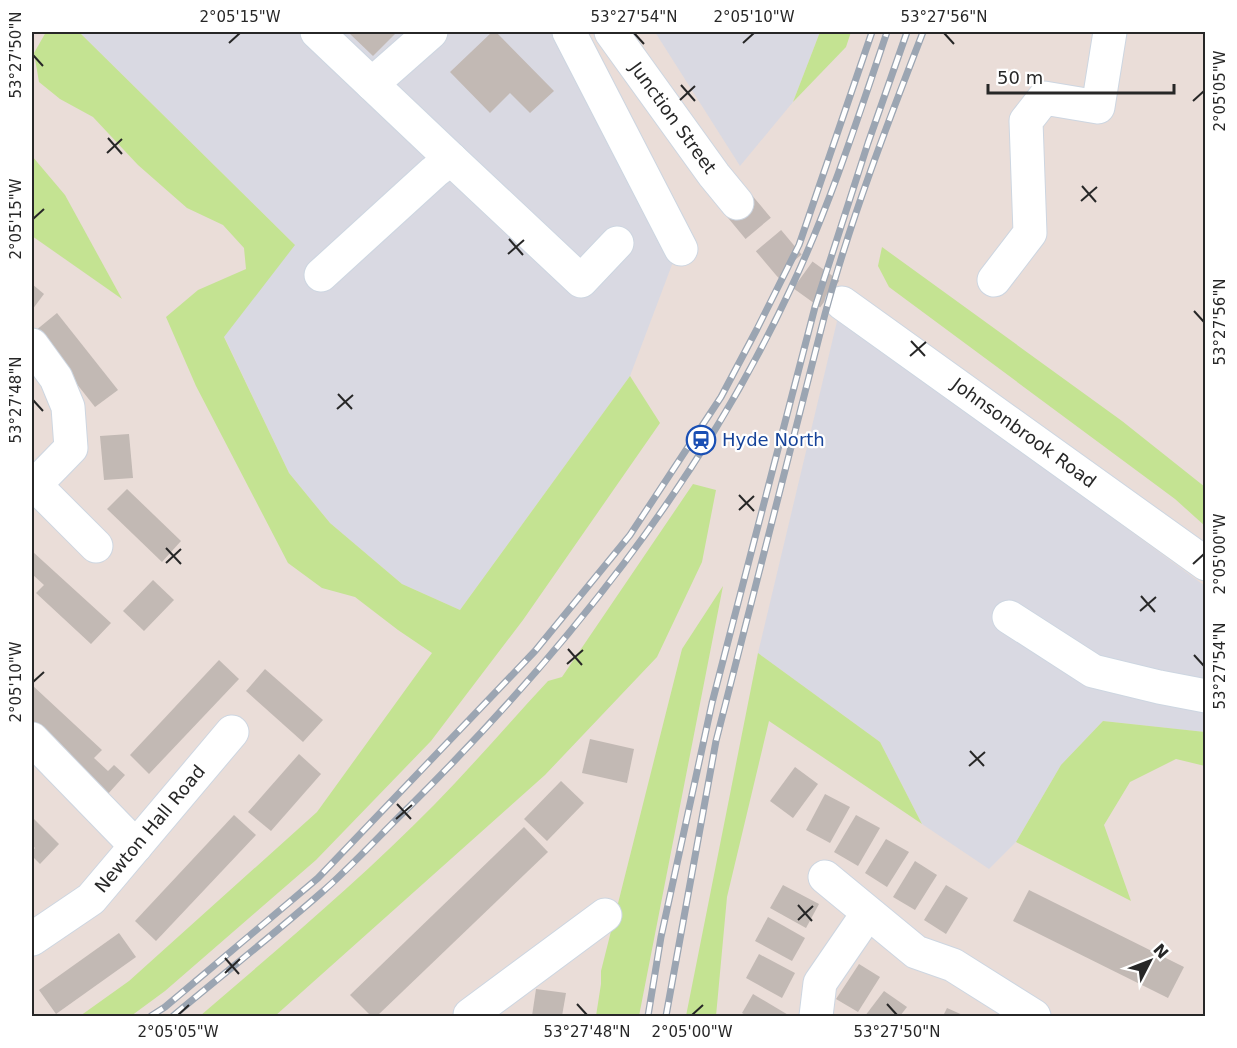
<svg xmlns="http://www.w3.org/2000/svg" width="1237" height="1048" viewBox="0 0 1237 1048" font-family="'DejaVu Sans',sans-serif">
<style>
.industrial{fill:#d9d9e2}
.green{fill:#c4e392}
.building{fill:#c2b9b4}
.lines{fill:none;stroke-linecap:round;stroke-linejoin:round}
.minor-tunnel{stroke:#c3b9b5;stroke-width:33;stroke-dasharray:33 16;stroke-linecap:butt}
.minor-casing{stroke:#cdd6e1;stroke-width:35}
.minor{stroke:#fff;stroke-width:33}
.rail-casing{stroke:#9ba5b2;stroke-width:7}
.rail{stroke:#fff;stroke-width:4.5;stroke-dasharray:14;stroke-linecap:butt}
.ticks{fill:none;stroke:#272727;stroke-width:2}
.labels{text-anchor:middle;stroke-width:4.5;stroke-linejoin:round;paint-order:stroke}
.street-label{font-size:18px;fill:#272727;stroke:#fff}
.transit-label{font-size:18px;fill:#164399;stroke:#fff;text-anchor:start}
.neatline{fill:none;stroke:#272727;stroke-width:2}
.ticks-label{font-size:15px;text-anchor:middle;fill:#272727}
</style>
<rect width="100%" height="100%" fill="#eaddd8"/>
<g class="industrial">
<path d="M79 32H573L673 262 630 376 460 610 402 584 330 523 289 473 224 336 294 244Z"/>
<path d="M655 32H820L793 102 740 166Z"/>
<path d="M838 317 1205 586V732L1103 721 1061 765 1016 842 989 869 922 824 880 742 758 653Z"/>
</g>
<g class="green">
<path d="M46 32H79L295 245 224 337 289 473 330 523 402 584 460 610 630 376 660 423 523 620 431 741 316 860 165 991 131 1016H80L129 981 317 812 432 653 398 630 355 597 322 588 288 563 196 386 166 317 198 290 246 269 244 248 223 225 187 208 138 165 93 117 60 99 39 82 34 53Z"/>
<path d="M820 32H851L846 47 793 102Z"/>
<path d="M32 156 65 195 122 299 32 236Z"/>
<path d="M882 247 1122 421 1205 487V526L1175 499 889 287 878 266Z"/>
<path d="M693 484 716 490 702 562 657 657 545 775 275 1016H200C279 948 360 880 434 805 473 765 510 722 548 681L562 677Z"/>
<path d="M723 586 639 1016H596L601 984V971L682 649Z"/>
<path d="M758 653 880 742 922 824 769 721 727 897 716 1016H686Z"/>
<path d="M1103 721 1205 732V766L1176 759 1130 782 1104 825 1131 901 1016 842 1061 765Z"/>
</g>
<g class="building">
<path d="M348 32H397L373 56Z"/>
<path d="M492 32H496L554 91 530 113 510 93 490 113 450 72Z"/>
<path d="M32 284 44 294 32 310Z"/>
<path d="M57 313 118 390 95 407 35 331Z"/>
<path d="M129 434 133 478 104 480 100 436Z"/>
<path d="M127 489 181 541 162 562 107 509Z"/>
<path d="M33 552 111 623 91 644 36 593 44 585 32 574V554Z"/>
<path d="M153 580 174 600 144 631 123 611Z"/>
<path d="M219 660 239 679 149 774 130 755Z"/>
<path d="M265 669 323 720 303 742 246 691Z"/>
<path d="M32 685 102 750 94 758 108 771 114 765 125 775 107 795 32 725Z"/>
<path d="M590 739 634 749 627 783 582 773Z"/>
<path d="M299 754 321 774 271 831 248 812Z"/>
<path d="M795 767 818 784 793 818 770 801Z"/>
<path d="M561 781 584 803 547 841 524 819Z"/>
<path d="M825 794 850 807 830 843 806 830Z"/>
<path d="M234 815 256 835 156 941 135 921Z"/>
<path d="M856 815 880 828 858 866 834 852Z"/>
<path d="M32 817 59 844 40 864 32 856V851L35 848 32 845Z"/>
<path d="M524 827 548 852 377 1016H371L350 995Z"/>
<path d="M886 839 909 852 887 887 865 873Z"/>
<path d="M915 861 937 875 915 910 893 897Z"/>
<path d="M783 885 819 904 806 928 770 908Z"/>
<path d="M946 885 968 898 946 934 924 920Z"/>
<path d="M1029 890 1184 967 1168 998 1013 921Z"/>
<path d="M768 917 805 938 792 961 755 941Z"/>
<path d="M119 933 136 957 56 1014 39 990Z"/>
<path d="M759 954 795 973 782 998 746 978Z"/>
<path d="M859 964 880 977 858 1012 836 999Z"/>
<path d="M536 989 566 993 562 1016H532Z"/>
<path d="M884 991 907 1007 900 1016H865Z"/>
<path d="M753 994 790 1016H747L742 1013Z"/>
<path d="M947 1008 965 1016H943Z"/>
</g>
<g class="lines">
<path class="minor-tunnel" d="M737 203 789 265 842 303"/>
<g class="minor-casing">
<g id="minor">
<path d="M317 32 451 159 434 172 321 275"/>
<path d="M569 32 681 249"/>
<path d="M611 32 714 175 737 203"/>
<path d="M372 84 431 32"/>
<path d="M451 159 581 281 617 243"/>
<path d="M994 280 1030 233 1026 121 1044 98 1098 107 1110 32"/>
<path d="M842 303 1206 564"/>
<path d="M32 345 56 378 68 407 71 448 32 488"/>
<path d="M35 485 96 546"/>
<path d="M1009 617 1093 671 1159 687 1206 696"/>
<path d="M32 739 136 846"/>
<path d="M825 877 916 952 953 965 1034 1016"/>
<path d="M32 939 91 899 232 732"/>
<path d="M470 1016V1015L605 915"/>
<path d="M816 1016 820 983 868 913"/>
</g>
</g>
<use href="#minor" class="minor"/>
<g class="rail-casing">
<g id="rail">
<path d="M151 1016 165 1007 318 878 535 651 630 535 721 397 757 329 799 245 872 32"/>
<path d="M173 1016C222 975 273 935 321 893 352 866 380 835 410 806 563 654 700 484 791 288 830 205 858 118 887 32"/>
<path d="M648 1016 661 937 712 703 815 307 868 143 907 32"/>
<path d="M666 1016 716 741 825 314C851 218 887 125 923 32"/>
</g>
</g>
<use href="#rail" class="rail"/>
</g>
<path class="ticks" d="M634 33 644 44M944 33 954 44M229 43 240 33M743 43 754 33M33 55 43 66M681 85 695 101M680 100 695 86M1193 101 1204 91M108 138 122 154M107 153 122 139M1082 186 1096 202M1081 201 1097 187M33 219 44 209M509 239 523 255M508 254 524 240M1194 311 1204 322M911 341 925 356M910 356 926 342M338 394 352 409M33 400 43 411M337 409 353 395M739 495 754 511M739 510 754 496M166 548 181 564M166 563 181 549M1193 564 1204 554M1141 596 1155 612M1140 611 1156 597M568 649 582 665M1194 655 1204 666M567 664 583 650M33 682 44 672M970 751 984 766M969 766 985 752M397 804 411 819M396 819 412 805M798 905 812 921M798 920 813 906M225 958 239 974M225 973 240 959M577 1004 587 1015M887 1004 897 1015M178 1015 189 1005M692 1015 703 1005"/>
<defs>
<g id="station-ring" transform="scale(1.5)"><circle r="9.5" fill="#fff" stroke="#1a4fb4" stroke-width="1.5"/><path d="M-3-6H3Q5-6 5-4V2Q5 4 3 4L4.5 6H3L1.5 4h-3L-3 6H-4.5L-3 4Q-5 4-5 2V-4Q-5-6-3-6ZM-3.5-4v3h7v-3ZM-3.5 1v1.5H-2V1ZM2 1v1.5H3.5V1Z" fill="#1a4fb4"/></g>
</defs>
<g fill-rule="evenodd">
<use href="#station-ring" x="701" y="440"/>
</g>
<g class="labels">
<g class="street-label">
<text transform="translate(673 118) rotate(54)" y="6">Junction Street</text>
<text transform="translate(1024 433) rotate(36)" y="6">Johnsonbrook Road</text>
<text transform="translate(150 829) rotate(-50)" y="6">Newton Hall Road</text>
</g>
<g class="transit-label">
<text x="722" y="446">Hyde North</text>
</g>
</g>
<rect width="1237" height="1048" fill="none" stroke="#ffffff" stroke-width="66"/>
<g transform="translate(1150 961) rotate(48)" stroke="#ffffff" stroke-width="4.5" paint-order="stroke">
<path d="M0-4.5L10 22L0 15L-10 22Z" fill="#272727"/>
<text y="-9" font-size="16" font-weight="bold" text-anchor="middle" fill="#272727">N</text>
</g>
<path d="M988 84v9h186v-9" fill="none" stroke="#272727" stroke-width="3"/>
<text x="997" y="84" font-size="18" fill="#272727" stroke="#ffffff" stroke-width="4.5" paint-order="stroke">50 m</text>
<rect x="33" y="33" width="1171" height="982" class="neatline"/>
<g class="ticks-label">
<text x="240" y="22">2°05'15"W</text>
<text x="634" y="22">53°27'54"N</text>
<text x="754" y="22">2°05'10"W</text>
<text x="944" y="22">53°27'56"N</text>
<text transform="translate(16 55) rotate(-90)" y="5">53°27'50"N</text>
<text transform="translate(1220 91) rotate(-90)" y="5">2°05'05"W</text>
<text transform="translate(16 219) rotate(-90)" y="5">2°05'15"W</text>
<text transform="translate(1220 322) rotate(-90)" y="5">53°27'56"N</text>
<text transform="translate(16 400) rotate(-90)" y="5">53°27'48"N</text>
<text transform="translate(1220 554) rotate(-90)" y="5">2°05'00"W</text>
<text transform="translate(1220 666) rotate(-90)" y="5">53°27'54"N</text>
<text transform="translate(16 682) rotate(-90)" y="5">2°05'10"W</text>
<text x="178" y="1037">2°05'05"W</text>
<text x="587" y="1037">53°27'48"N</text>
<text x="692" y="1037">2°05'00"W</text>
<text x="897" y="1037">53°27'50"N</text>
</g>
</svg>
